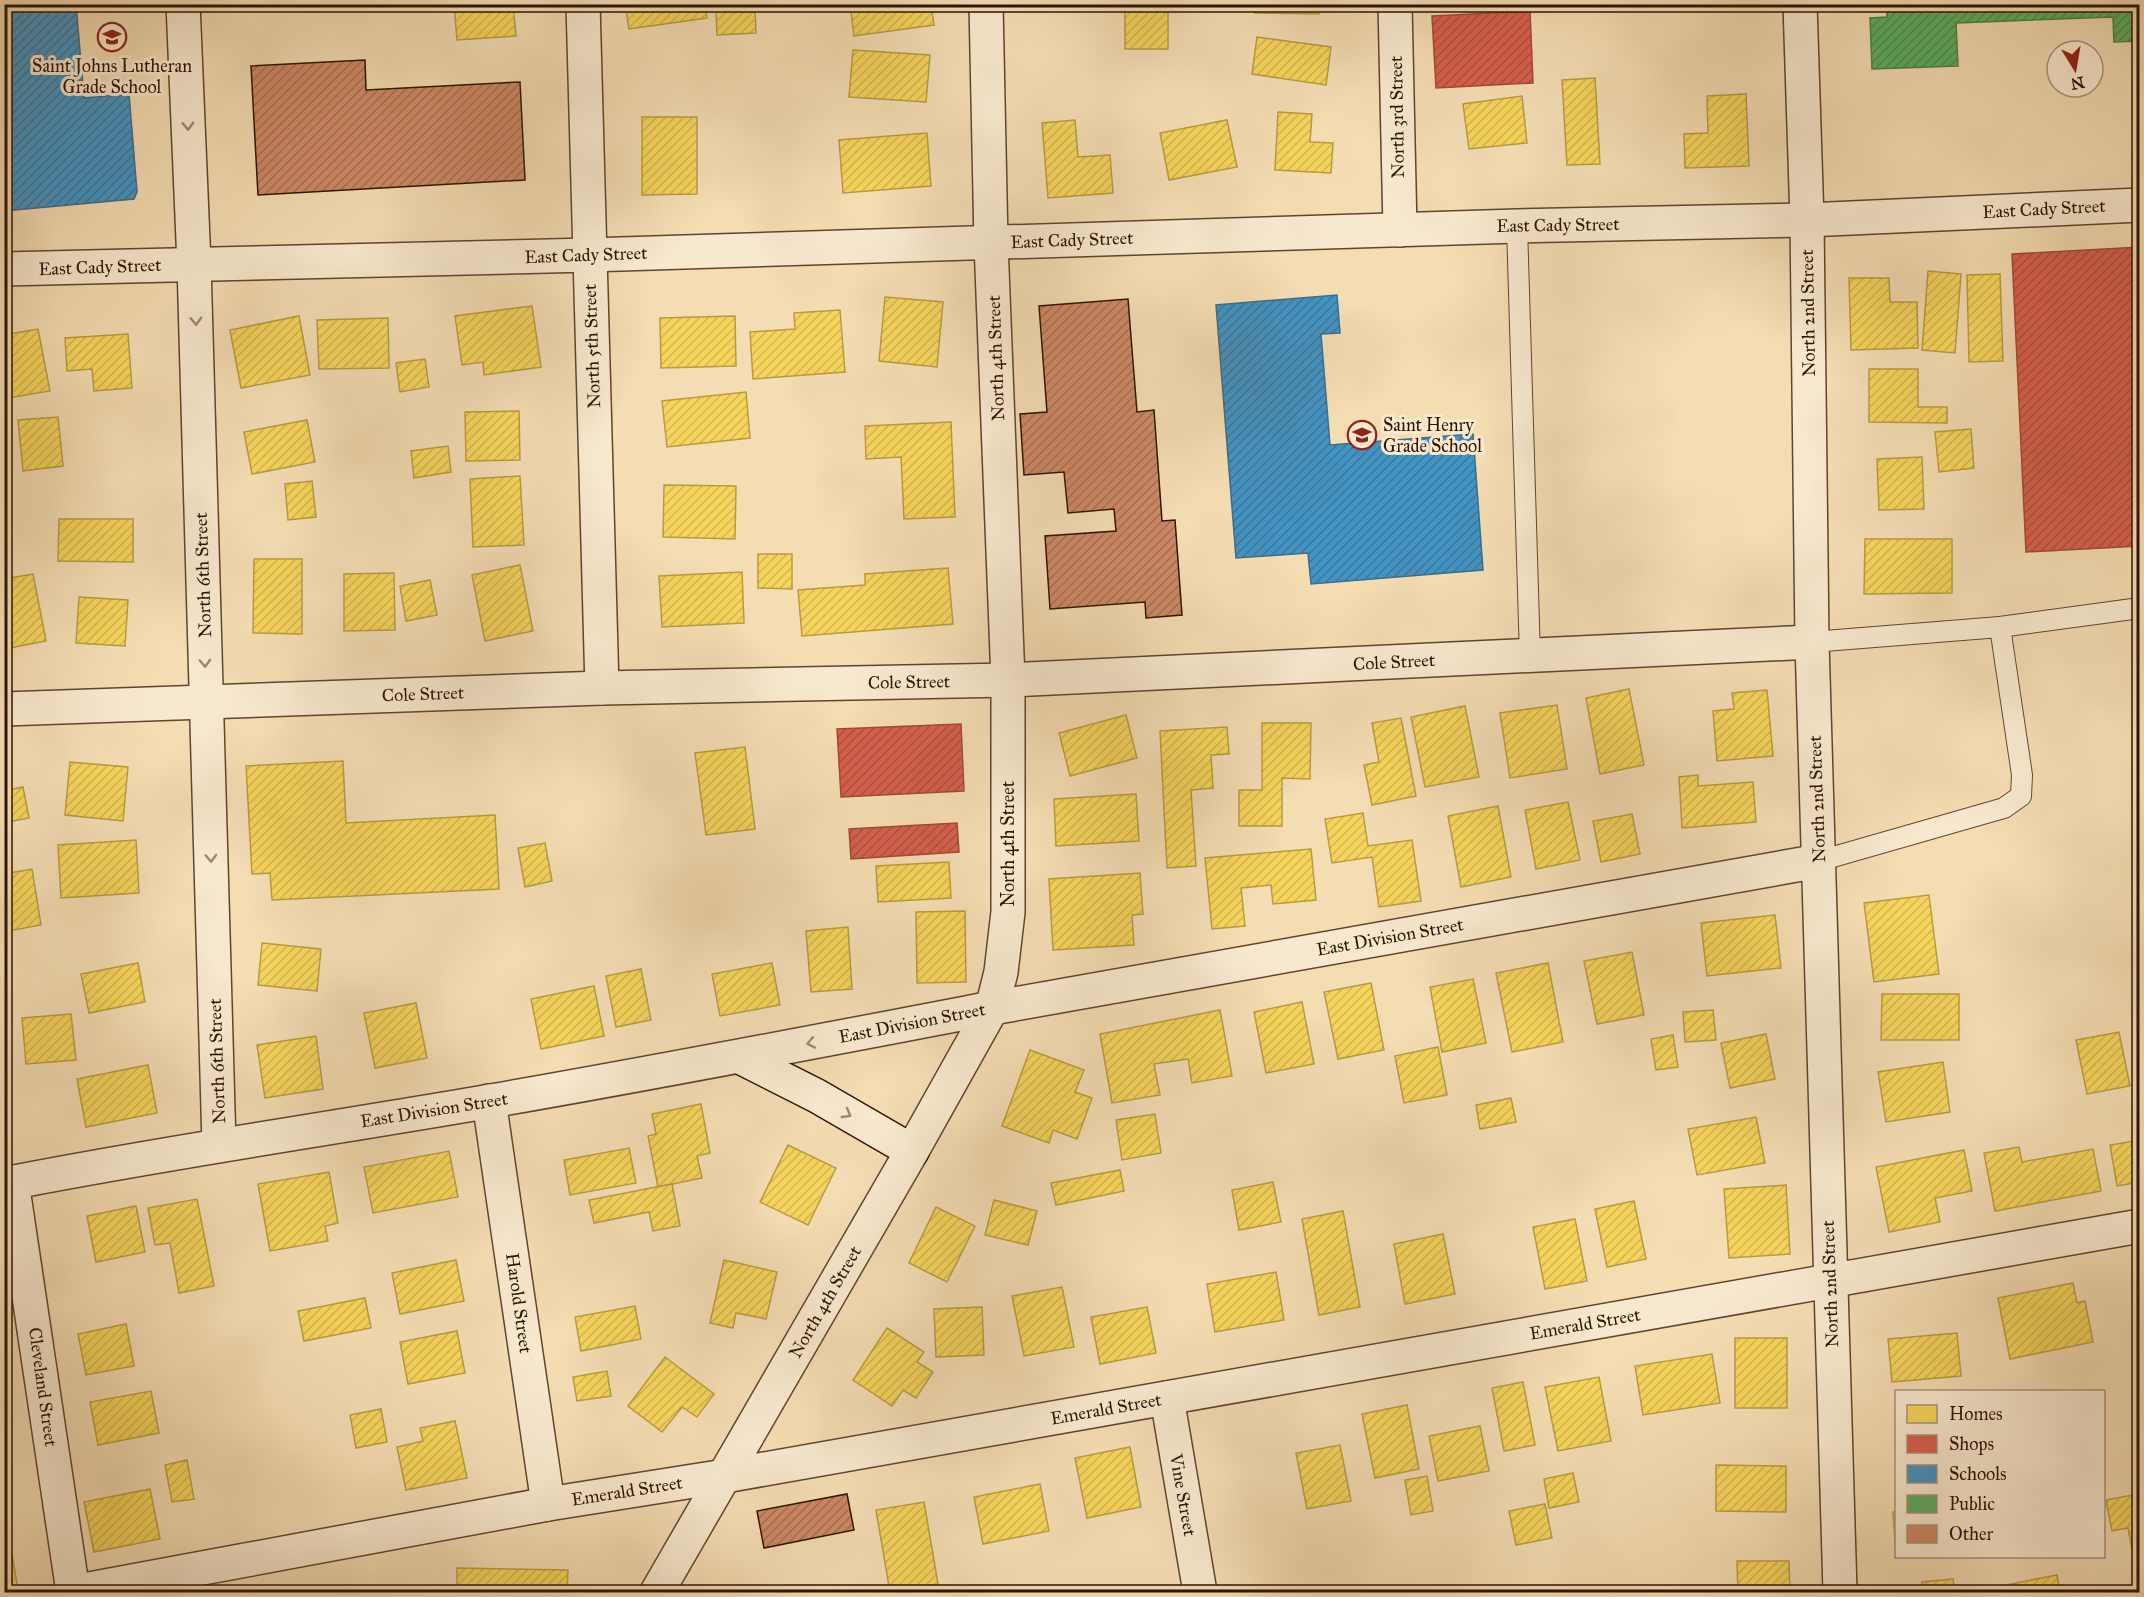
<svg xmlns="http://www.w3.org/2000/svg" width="2144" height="1597" viewBox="0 0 2144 1597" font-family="'IM FELL Great Primer',serif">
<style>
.homes{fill:url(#homes-hatch);stroke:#ba9b41;stroke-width:1.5}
.shops{fill:url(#shops-hatch);stroke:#a34936;stroke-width:1.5}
.schools{fill:url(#schools-hatch);stroke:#3c6d89;stroke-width:1.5}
.public{fill:url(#public-hatch);stroke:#4c8044;stroke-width:1.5}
.building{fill:url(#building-hatch);stroke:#2d1302;stroke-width:1.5}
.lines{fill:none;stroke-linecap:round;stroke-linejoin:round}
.service-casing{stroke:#5f452e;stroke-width:22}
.minor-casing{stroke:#5f452e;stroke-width:36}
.tertiary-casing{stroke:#5f452e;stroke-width:36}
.secondary-casing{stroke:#2d1302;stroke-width:36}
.service{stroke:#f8e8ce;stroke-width:20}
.minor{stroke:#f8e8ce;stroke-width:33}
.tertiary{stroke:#f8e8ce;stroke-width:33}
.secondary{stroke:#f8e8ce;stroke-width:33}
.oneway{stroke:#9d8872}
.labels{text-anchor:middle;stroke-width:6;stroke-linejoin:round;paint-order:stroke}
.poi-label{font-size:18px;fill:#2d1302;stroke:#f8e8ce}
.street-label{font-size:18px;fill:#2d1302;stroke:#f8e8ce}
</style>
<defs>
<pattern id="homes-hatch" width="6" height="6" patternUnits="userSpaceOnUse" patternTransform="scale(1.5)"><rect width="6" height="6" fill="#f6d55c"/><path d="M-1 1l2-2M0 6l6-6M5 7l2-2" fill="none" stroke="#d3b64e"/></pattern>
<pattern id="shops-hatch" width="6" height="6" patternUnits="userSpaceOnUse" patternTransform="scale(1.5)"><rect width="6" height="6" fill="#d6604d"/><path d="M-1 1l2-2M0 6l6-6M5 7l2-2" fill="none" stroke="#ae4e3e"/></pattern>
<pattern id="schools-hatch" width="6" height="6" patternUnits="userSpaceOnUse" patternTransform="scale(1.5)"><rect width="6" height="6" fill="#4393c3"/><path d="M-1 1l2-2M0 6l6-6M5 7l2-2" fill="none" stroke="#38779c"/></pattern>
<pattern id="public-hatch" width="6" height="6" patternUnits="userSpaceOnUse" patternTransform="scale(1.5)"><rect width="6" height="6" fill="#5aae61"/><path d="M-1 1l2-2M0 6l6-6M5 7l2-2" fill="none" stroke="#4b8c4e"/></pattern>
<pattern id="building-hatch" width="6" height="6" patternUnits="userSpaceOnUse" patternTransform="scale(1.5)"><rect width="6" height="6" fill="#cd8866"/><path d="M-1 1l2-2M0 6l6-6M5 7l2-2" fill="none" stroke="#a76e52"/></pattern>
</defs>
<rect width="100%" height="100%" fill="#f4dcb3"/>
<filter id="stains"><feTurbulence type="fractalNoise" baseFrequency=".00333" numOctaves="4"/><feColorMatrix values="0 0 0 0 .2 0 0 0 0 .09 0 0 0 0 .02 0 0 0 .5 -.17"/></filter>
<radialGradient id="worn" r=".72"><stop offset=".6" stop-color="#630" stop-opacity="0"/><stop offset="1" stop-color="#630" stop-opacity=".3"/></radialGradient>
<g class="homes">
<path d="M454 4H513L516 36 457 40Z"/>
<path d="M625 4H705L707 18 629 29Z"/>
<path d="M850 4H931L934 25 854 36Z"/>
<path d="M1255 4H1319V14L1255 13Z"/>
<path d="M755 9 756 33 717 35 716 10Z"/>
<rect x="1125" y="9" width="43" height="40"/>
<path d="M1257 37 1331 47 1326 85 1252 74Z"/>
<path d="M853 50 930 55 926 102 849 97Z"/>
<path d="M1595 78 1600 164 1567 165 1562 80Z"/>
<path d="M1746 94 1749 166 1685 168 1684 134 1708 133 1707 96Z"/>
<path d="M1522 96 1527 143 1469 149 1463 104Z"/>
<path d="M1278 112 1312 114 1310 142 1333 143 1331 173 1275 170Z"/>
<path d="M642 117H697V194L642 195Z"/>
<path d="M1075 120 1078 157 1110 155 1113 193 1048 198 1042 123Z"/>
<path d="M1227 120 1237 167 1169 180 1160 133Z"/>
<path d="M927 133 931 186 843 193 839 140Z"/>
<path d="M1928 271 1961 274 1955 353 1922 350Z"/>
<path d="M2000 274 2003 361 1969 362 1967 275Z"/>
<path d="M1849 278H1889L1890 302H1917L1918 348 1851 350Z"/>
<path d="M885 297 943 302 937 367 879 361Z"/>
<path d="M532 306 541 367 484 375 483 362 462 365 455 316Z"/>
<path d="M840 310 845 372 753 379 750 332 795 329 794 313Z"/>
<path d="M299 316 310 375 241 388 230 330Z"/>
<path d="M735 316 736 366 661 368 660 318Z"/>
<path d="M388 318 389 368 319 369 317 320Z"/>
<path d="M38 329 50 391 8 398 4 378V335Z"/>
<path d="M128 334 132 388 94 391 92 369 67 371 65 338Z"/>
<path d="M425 359 429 387 400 392 396 363Z"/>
<path d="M1869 369H1918V407H1947V423L1869 422Z"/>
<path d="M746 392 750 438 667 447 662 401Z"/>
<path d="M519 411 520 460 466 461 465 412Z"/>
<path d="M58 417 63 466 23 471 18 420Z"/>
<path d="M307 420 315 462 252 474 244 432Z"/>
<path d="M951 422 955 517 904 519 901 457 866 459 865 426Z"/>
<path d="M1971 429 1974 468 1939 472 1935 432Z"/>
<path d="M448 446 451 472 414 478 411 451Z"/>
<path d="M1922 457 1924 509 1879 510 1877 459Z"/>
<path d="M520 476 524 545 473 547 470 479Z"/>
<path d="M312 481 316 517 288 520 285 484Z"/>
<path d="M664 485 736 486 735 539 663 537Z"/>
<path d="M4 500 10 526 4 527Z"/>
<path d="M59 519H133V562L58 561Z"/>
<path d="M1865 539H1952V593L1864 594Z"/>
<path d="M758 554H792V589L758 588Z"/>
<path d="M254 559H302V634L253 633Z"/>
<path d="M520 565 533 631 485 641 472 575Z"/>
<path d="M948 568 953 624 802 636 798 590 865 585V574Z"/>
<path d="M742 572 744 623 662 627 659 576Z"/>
<path d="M394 573 395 630 344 631V574Z"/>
<path d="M33 574 46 641 4 649V579Z"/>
<path d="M430 580 437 615 406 621 400 586Z"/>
<path d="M79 597 128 600 125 646 76 643Z"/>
<path d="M1629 689 1644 765 1600 774 1586 698Z"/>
<path d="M1767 690 1773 756 1717 761 1713 711 1734 709 1732 693Z"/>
<path d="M1557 705 1567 769 1510 778 1500 713Z"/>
<path d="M1465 706 1479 777 1425 787 1411 717Z"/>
<path d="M1126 715 1137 758 1070 776 1059 733Z"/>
<path d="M1401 718 1416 796 1372 805 1364 765 1379 762 1372 723Z"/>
<path d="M1262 723H1311L1310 779 1282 778V826H1239V790H1262Z"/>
<path d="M1227 727 1229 754 1211 755 1213 788 1191 790 1196 866 1167 868 1160 731Z"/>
<path d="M745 747 755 829 706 835 695 753Z"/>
<path d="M343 761 346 823 495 815 499 889 272 900 270 873 252 874 246 766Z"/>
<path d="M70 762 128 767 123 821 65 815Z"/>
<path d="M1698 775V786L1753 782 1756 822 1682 828 1679 777Z"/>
<path d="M23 787 29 818 7 822 4 791Z"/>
<path d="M1136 794 1139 841 1056 846 1054 799Z"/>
<path d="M1568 802 1580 860 1536 869 1525 810Z"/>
<path d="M1498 806 1511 877 1461 887 1448 816Z"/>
<path d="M1363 813 1368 846 1412 840 1421 901 1379 907 1372 857 1332 863 1325 819Z"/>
<path d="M1632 814 1640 854 1601 862 1593 821Z"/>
<path d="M136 840 139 893 61 898 58 845Z"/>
<path d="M545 843 552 881 525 887 518 848Z"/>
<path d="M1311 849 1316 900 1273 904 1271 885 1241 888 1245 926 1212 929 1205 858Z"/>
<path d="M949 862 951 898 878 902 876 866Z"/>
<path d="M32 869 41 925 9 931 4 905V874Z"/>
<path d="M1140 873 1143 914 1132 915 1134 945 1053 950 1049 879Z"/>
<path d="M1929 895 1939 974 1874 982 1864 903Z"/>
<path d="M965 911 966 982 917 983 916 912Z"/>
<path d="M1775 915 1781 968 1707 976 1701 923Z"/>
<path d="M848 927 852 989 811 992 806 931Z"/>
<path d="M262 943 321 949 317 991 258 985Z"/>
<path d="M1632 952 1644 1015 1597 1024 1584 961Z"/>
<path d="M138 963 145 1002 89 1013 81 974Z"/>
<path d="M772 963 780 1005 720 1016 712 974Z"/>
<path d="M1548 963 1563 1042 1512 1052 1496 973Z"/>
<path d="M641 969 651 1020 616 1027 606 976Z"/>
<path d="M1473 979 1486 1043 1442 1052 1430 987Z"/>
<path d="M1371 983 1384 1050 1338 1059 1324 992Z"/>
<path d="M594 986 604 1036 541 1049 531 999Z"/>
<path d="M1882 994H1959V1040H1881Z"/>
<path d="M1302 1002 1314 1064 1266 1073 1254 1012Z"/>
<path d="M416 1003 427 1058 375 1068 364 1013Z"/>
<path d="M1220 1010 1232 1076 1192 1083 1188 1059 1154 1064 1160 1095 1112 1103 1100 1034Z"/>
<path d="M1713 1010 1716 1040 1685 1042 1683 1012Z"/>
<path d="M71 1014 76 1060 26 1064 22 1018Z"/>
<path d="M2119 1032 2130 1086 2087 1094 2076 1040Z"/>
<path d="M1766 1034 1775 1079 1730 1088 1721 1043Z"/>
<path d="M1673 1035 1678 1067 1656 1070 1651 1039Z"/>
<path d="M316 1036 323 1089 265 1098 257 1045Z"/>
<path d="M1438 1047 1447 1095 1404 1103 1395 1056Z"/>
<path d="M1030 1050 1084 1070 1075 1092 1092 1098 1077 1139 1053 1130 1049 1143 1002 1126Z"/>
<path d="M1943 1062 1950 1112 1886 1122 1878 1072Z"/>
<path d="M148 1065 157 1113 86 1127 77 1079Z"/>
<path d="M1511 1098 1516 1122 1480 1129 1476 1105Z"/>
<path d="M701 1104 710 1153 697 1156 702 1178 658 1187 648 1136 656 1134 652 1114Z"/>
<path d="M1155 1114 1161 1153 1122 1160 1116 1120Z"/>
<path d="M1756 1117 1765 1163 1697 1175 1688 1129Z"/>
<path d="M2140 1140V1182L2117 1186 2110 1145Z"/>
<path d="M788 1145 836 1168 808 1225 760 1202Z"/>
<path d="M2019 1147 2022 1162 2093 1149 2101 1191 1995 1211 1984 1153Z"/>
<path d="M629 1148 636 1183 570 1195 564 1160Z"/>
<path d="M1964 1150 1972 1191 1935 1198 1940 1222 1889 1232 1876 1167Z"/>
<path d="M449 1151 458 1197 373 1213 364 1167Z"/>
<path d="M1120 1170 1124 1191 1056 1205 1051 1183Z"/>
<path d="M329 1172 338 1223 325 1226 328 1241 270 1251 258 1184Z"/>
<path d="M1273 1182 1281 1222 1239 1230 1232 1190Z"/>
<path d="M672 1184 680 1226 653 1231 649 1212 594 1223 589 1200Z"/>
<path d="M1786 1185 1790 1254 1729 1258 1724 1189Z"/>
<path d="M197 1199 214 1286 179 1293 170 1243 155 1245 148 1208Z"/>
<path d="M994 1200 1037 1211 1028 1245 985 1235Z"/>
<path d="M1634 1201 1646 1259 1607 1267 1595 1209Z"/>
<path d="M136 1206 145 1252 96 1262 87 1216Z"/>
<path d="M936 1207 975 1226 947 1282 909 1263Z"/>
<path d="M1343 1211 1360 1307 1319 1315 1302 1219Z"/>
<path d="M1575 1219 1587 1281 1545 1289 1533 1227Z"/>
<path d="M1443 1234 1455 1294 1405 1304 1394 1244Z"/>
<path d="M456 1260 464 1301 400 1314 392 1273Z"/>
<path d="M724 1260 777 1272 766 1319 736 1313 733 1328 710 1323Z"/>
<path d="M1276 1272 1284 1320 1215 1332 1207 1284Z"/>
<path d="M2073 1283 2077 1303 2085 1301 2093 1342 2010 1359 1998 1298Z"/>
<path d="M1062 1287 1074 1347 1024 1356 1012 1296Z"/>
<path d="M365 1298 371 1328 304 1341 298 1311Z"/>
<path d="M635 1306 641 1339 581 1351 575 1317Z"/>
<path d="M982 1307 984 1355 936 1357 934 1309Z"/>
<path d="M1147 1307 1156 1353 1100 1364 1091 1317Z"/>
<path d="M126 1324 134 1366 86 1375 78 1334Z"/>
<path d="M887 1328 924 1352 917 1362 933 1372 916 1398 903 1390 892 1406 853 1380Z"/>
<path d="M457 1331 465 1373 408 1384 400 1342Z"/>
<path d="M1957 1333 1961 1376 1892 1382 1888 1339Z"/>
<rect x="1735" y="1338" width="52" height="70"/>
<path d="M1712 1354 1720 1403 1643 1415 1635 1366Z"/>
<path d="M665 1357 714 1394 697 1417 682 1407 662 1432 628 1406Z"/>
<path d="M607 1371 611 1396 577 1401 573 1377Z"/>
<path d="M1599 1377 1611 1441 1558 1451 1545 1387Z"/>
<path d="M1523 1382 1535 1445 1504 1451 1492 1388Z"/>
<path d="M151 1391 159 1433 98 1445 90 1402Z"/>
<path d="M1407 1405 1419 1469 1375 1478 1362 1414Z"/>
<path d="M381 1409 387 1442 356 1448 350 1415Z"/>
<path d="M455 1421 467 1478 406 1490 397 1447 423 1441 420 1428Z"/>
<path d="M1480 1426 1489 1471 1438 1481 1429 1436Z"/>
<path d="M1340 1445 1351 1501 1307 1509 1296 1453Z"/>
<path d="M1130 1447 1141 1507 1087 1518 1075 1458Z"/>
<path d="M187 1460 194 1499 172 1502 165 1465Z"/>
<path d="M1716 1465 1786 1466V1512L1716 1511Z"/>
<path d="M1573 1473 1579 1502 1549 1508 1544 1479Z"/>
<path d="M1427 1476 1433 1511 1411 1515 1405 1480Z"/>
<path d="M1040 1484 1049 1531 983 1544 974 1497Z"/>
<path d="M150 1489 160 1539 94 1552 84 1502Z"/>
<path d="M2132 1495 2135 1507 2140 1506V1575L2137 1576 2128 1528 2112 1531 2106 1500Z"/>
<path d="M924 1502 938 1584 890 1592 876 1510Z"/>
<path d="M1545 1504 1552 1538 1516 1545 1509 1511Z"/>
<path d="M1893 1512H1896V1556H1899L1896 1557Z"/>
<path d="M12 1554 18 1590 13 1592H4V1555Z"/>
<path d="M1737 1561H1789L1790 1592H1738Z"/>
<path d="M457 1568 568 1570 567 1592H457Z"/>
<path d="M2057 1575 2060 1592H1990V1588Z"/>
<path d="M1953 1579 1955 1592H1923L1922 1582Z"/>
</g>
<g class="shops">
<path d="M1530 11 1533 83 1436 88 1432 16Z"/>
<path d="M2140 247V546L2026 552 2012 254Z"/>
<path d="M961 724 964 791 841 797 837 729Z"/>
<path d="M957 823 959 852 851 859 849 829Z"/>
</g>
<g class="schools">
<path d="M4 4H76L84 98 129 94 137 192 134 199 4 211Z"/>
<path d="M1337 295 1340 333 1321 334 1330 445 1473 434 1483 570 1311 584 1308 553 1236 558 1216 305Z"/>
</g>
<path class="public" d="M1887 4H2140V41L2114 42 2113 17 1956 23 1958 66 1872 69 1870 18 1887 17Z"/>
<g class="building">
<path d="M365 60 366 90 520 82 525 180 258 195 251 66Z"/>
<path d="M1128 299 1137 412 1154 410 1162 521 1175 520 1182 615 1146 618 1145 602 1050 609 1045 536 1116 531 1114 509 1068 513 1064 472 1024 475 1020 414 1047 412 1039 306Z"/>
<path d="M847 1494 854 1530 764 1548 757 1511Z"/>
</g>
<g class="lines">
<g class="service-casing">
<g id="service">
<path d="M1517 226 1530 657"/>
<path d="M2000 627 2140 608"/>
<path d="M1812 642 2000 627 2022 775 2021 796 2004 808 1819 861"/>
</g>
</g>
<g class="minor-casing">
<g id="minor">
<path d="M183 4 194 264 219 1145"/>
<path d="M583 4 602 688"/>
<path d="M1395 4 1400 230"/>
<path d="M1800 4 1807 220 1812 642 1840 1592"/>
<path d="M4 269 589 255 1517 226 1807 220 2140 205"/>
<path d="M4 709 602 688 1008 680 1812 642"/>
<path d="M992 1008 1819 861"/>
<path d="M489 1101 548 1504"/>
<path d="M12 1182 73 1592"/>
<path d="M1167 1398 1200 1592"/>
<path d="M73 1592 548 1504 725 1476 2140 1226"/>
</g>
</g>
<g class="tertiary-casing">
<g id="tertiary">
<path d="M4 1184C166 1152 329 1129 491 1101 659 1072 825 1040 992 1008"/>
<path d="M657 1592 912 1151 992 1008 1001 972 1008 912V680L991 243 986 4"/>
</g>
</g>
<g class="secondary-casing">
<path id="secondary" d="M740 1057 817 1096 912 1151"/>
</g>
<use href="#service" class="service"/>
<use href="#minor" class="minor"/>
<use href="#tertiary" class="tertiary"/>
<use href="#secondary" class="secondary"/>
</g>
<defs><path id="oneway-chevron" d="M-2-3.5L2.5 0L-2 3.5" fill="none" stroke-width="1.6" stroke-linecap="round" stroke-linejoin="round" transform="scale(1.5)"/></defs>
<g class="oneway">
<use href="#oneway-chevron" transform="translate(188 126) rotate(88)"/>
<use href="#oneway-chevron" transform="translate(196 321) rotate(88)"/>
<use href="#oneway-chevron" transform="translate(205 663) rotate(88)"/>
<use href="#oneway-chevron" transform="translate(211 858) rotate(88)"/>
<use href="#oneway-chevron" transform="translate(811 1043) rotate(169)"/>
<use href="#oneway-chevron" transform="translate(847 1114) rotate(30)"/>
</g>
<defs>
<g id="school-ring" transform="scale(1.5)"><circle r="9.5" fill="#f8e8ce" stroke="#8f2418" stroke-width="1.5"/><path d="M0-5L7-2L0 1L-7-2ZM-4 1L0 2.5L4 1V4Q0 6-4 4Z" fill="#8f2418"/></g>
</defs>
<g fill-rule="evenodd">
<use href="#school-ring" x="112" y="37"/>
<use href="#school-ring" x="1362" y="435"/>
</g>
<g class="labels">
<g class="poi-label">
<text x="112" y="72">Saint Johns Lutheran<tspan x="112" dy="21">Grade School</tspan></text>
<text x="1383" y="431" text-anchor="start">Saint Henry<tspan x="1383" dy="21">Grade School</tspan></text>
</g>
<g class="street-label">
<text transform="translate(1397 117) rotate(-91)" y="6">North 3rd Street</text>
<text transform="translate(2044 209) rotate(-3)" y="6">East Cady Street</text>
<text transform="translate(1558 225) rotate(-1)" y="6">East Cady Street</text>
<text transform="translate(1072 240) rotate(-2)" y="6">East Cady Street</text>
<text transform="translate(586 255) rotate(-2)" y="6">East Cady Street</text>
<text transform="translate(100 267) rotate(-2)" y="6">East Cady Street</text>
<text transform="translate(1808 313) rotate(-91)" y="6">North 2nd Street</text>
<text transform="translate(592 346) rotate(-92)" y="6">North 5th Street</text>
<text transform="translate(996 358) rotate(-92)" y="6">North 4th Street</text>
<text transform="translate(203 575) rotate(-92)" y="6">North 6th Street</text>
<text transform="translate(1394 662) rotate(-3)" y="6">Cole Street</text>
<text transform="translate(909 682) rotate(-1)" y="6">Cole Street</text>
<text transform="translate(423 694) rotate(-2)" y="6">Cole Street</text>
<text transform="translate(1817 799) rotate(-92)" y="6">North 2nd Street</text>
<text transform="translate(1008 844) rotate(-90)" y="6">North 4th Street</text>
<text transform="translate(1390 937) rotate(-10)" y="6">East Division Street</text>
<text transform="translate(912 1023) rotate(-11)" y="6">East Division Street</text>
<text transform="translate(217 1061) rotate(-92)" y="6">North 6th Street</text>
<text transform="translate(434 1110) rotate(-9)" y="6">East Division Street</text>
<text transform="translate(1830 1284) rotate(-92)" y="6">North 2nd Street</text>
<text transform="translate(825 1302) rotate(-60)" y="6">North 4th Street</text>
<text transform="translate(519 1303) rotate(82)" y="6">Harold Street</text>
<text transform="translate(1585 1324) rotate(-10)" y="6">Emerald Street</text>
<text transform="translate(43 1387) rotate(82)" y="6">Cleveland Street</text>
<text transform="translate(1106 1409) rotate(-10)" y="6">Emerald Street</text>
<text transform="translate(627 1491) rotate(-9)" y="6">Emerald Street</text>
<text transform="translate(1183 1495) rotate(80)" y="6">Vine Street</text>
</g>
</g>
<rect width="2144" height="1597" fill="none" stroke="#f4dcb3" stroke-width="24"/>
<rect x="6" y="6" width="2132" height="1585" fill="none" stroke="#2d1302" stroke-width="3"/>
<rect x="12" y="12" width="2120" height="1573" fill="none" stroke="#2d1302" stroke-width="1.5"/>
<rect x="1895" y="1390" width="210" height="168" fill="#f8e8ce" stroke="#a7937c" stroke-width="1.5"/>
<rect x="1907" y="1405" width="30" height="18" fill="#f6d55c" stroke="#a7937c" stroke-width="1.5"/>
<text x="1949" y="1420" font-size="18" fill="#2d1302">Homes</text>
<rect x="1907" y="1435" width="30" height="18" fill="#d6604d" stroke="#a7937c" stroke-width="1.5"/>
<text x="1949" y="1450" font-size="18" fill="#2d1302">Shops</text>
<rect x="1907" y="1465" width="30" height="18" fill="#4393c3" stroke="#a7937c" stroke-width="1.5"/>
<text x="1949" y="1480" font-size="18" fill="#2d1302">Schools</text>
<rect x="1907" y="1495" width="30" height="18" fill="#5aae61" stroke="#a7937c" stroke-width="1.5"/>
<text x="1949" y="1510" font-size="18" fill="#2d1302">Public</text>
<rect x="1907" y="1525" width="30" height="18" fill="#cd8866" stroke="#a7937c" stroke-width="1.5"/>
<text x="1949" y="1540" font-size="18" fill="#2d1302">Other</text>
<g transform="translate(2075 69) rotate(169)"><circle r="28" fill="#f8e8ce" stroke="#a7937c" stroke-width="1.5"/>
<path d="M0-4.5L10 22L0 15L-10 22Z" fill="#8f2418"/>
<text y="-9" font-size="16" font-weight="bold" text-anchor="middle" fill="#2d1302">N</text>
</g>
<rect width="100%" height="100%" filter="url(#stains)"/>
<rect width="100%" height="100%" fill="url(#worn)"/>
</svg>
